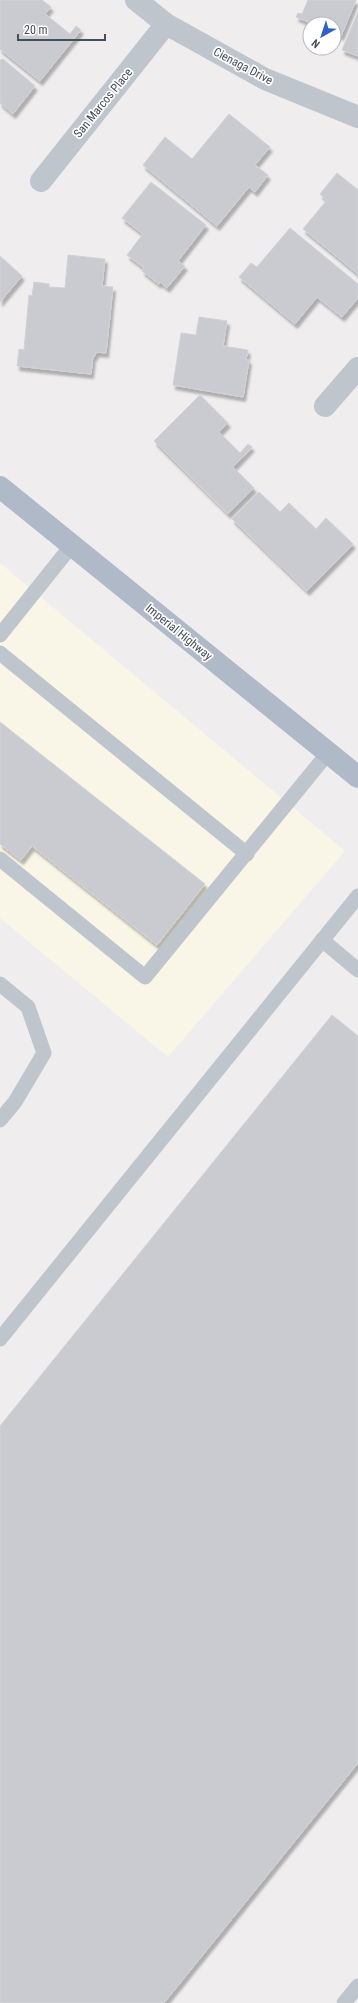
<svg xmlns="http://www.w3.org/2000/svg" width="358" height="2003" viewBox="0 0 358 2003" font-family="'Roboto Condensed',sans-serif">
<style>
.commercial{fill:#f9f6e7}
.building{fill:#cacbd1;stroke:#d1d2d8;filter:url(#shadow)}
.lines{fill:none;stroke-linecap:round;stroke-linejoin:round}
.lane{stroke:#bfc5cd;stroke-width:15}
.street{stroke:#bfc5cd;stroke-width:22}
.primary{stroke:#afb9c8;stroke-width:22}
.labels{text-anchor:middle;stroke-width:3.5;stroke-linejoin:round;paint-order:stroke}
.street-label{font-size:12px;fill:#474e58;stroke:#fff}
</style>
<defs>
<filter id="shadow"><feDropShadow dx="2.5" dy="4.5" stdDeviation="1" flood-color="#0004"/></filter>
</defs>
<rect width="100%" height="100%" fill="#efeded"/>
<path class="commercial" d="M0 563 345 851 168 1057 0 918Z"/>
<g class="building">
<path d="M0 0H42L51 7 45 14 70 34 76 26 81 30 40 81 0 49Z"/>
<path d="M308 0H356L341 36 334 33V24H313L296 17 298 13 302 14Z"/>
<path d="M358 12V56L342 50Z"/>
<path d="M3 59 35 86 13 114 0 103V60Z"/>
<path d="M229 114 270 147 255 165 268 175 255 192 249 187 217 226 143 165 165 137 192 159Z"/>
<path d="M337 173 357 189 358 188V274L303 229 327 200 320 194Z"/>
<path d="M151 182 206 225 178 261 185 266 167 288 160 282 159 284 142 271 144 268 127 255 143 234 122 218Z"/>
<path d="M290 228 358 284V298L342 317 317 297 295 324 239 277 251 263 257 267Z"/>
<path d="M68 255 105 259 102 286 113 287 106 353 96 352 95 356H93L91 374 17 366 19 349 24 350 29 295 32 296 34 282 49 284V287L65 288Z"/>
<path d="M0 256 22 276 0 302Z"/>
<path d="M199 317 227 321 223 346 248 350 246 360H249L243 397 173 385 181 333 196 335Z"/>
<path d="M200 395 228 423 219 432 240 453 248 444 252 447 233 467 254 488 228 514 154 441Z"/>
<path d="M259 492 280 512 289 503 316 529 326 518 353 544 307 591 232 519Z"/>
<path d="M0 722 205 884 157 945 32 846 21 860 0 844Z"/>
<path d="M332 1015 358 1036V1763L164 2003H0V1426Z"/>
</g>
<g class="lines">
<g class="lane">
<path d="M0 635 72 545"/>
<path d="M0 653 247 854"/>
<path d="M0 859 145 977 328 753"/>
<path d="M322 940 358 970"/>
<path d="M0 984 28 1007 44 1053 15 1102 0 1120"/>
<path d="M0 1339 358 896"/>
<path d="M344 2003 358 1986"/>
</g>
<g class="street">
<path d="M136 0 166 24 265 79 358 117"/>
<path d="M41 181 166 24"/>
<path d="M325 406 358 368"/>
</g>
<path class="primary" d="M0 487 358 777"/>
</g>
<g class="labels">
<g class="street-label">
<text transform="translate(243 66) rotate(28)" y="4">Cienaga Drive</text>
<text transform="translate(103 103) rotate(-51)" y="4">San Marcos Place</text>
<text transform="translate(179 632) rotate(39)" y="4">Imperial Highway</text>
</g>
</g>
<g transform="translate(322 36) rotate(219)"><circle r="19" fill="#ffffff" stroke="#b5b8bc"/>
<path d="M0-3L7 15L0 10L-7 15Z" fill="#2f60c7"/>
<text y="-6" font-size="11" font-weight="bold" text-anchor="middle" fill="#474e58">N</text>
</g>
<path d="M18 34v6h87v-6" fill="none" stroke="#474e58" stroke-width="2"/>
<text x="24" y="34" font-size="12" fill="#474e58" stroke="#ffffff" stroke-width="3" paint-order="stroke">20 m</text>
</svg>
